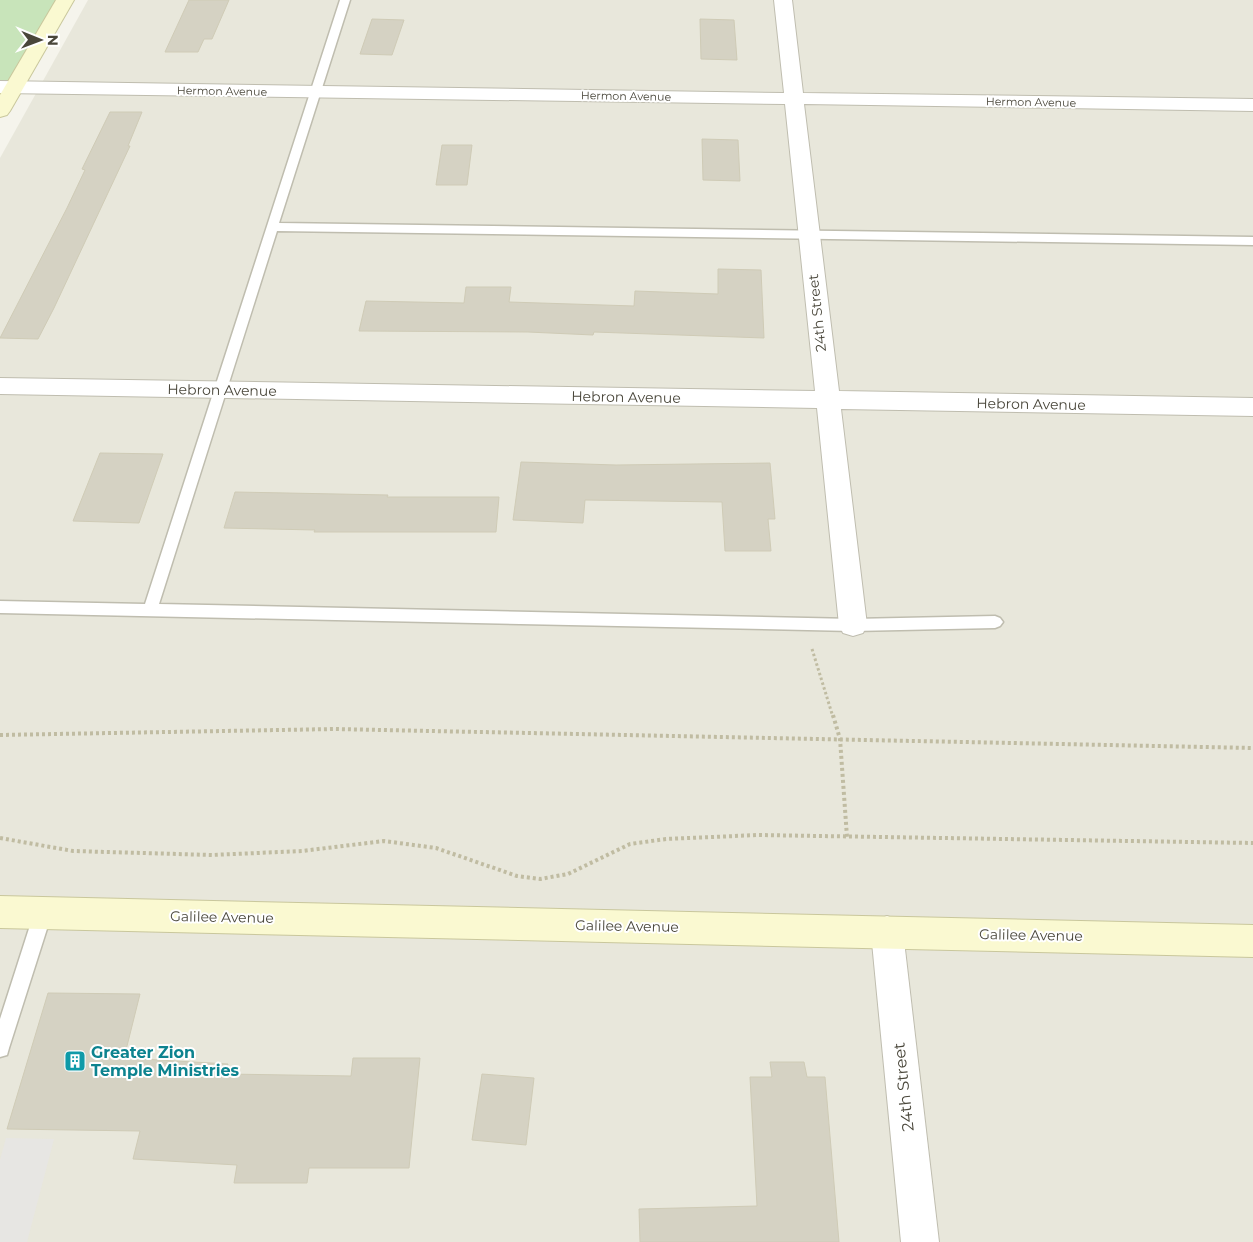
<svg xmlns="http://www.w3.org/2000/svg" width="1253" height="1242" viewBox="0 0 1253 1242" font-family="Montserrat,sans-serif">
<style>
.residential{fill:#e8e7db}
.green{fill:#c8e4ba}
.parking{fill:#e7e6e3}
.building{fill:#d5d2c3;stroke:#cfcbb6}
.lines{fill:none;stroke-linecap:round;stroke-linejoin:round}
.lane-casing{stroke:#bfbdaf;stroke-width:3}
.street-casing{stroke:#bfbdaf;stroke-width:2}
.secondary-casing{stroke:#c9c79c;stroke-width:2}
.path-far1{stroke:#c0bca2;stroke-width:3;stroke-dasharray:2.5 2.5;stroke-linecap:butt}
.path{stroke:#c0bca2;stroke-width:4;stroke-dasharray:3 3;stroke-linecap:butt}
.lane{fill:#fff;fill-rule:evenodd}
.street{fill:#fff;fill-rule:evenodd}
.secondary{fill:#faf9d1;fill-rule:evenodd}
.labels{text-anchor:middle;stroke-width:4;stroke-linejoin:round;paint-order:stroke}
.far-street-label{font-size:11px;fill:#49463a;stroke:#fff}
.street-label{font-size:14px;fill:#49463a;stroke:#fff}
.near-culture-label{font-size:16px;font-weight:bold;fill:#0d838f;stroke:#fff;text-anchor:start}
.near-street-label{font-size:16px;fill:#49463a;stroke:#fff}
</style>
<rect width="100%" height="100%" fill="#f5f4ec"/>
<path class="residential" d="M88 0H1253V1242H0V158Z"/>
<path class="green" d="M0 0H65L0 111Z"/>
<path class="parking" d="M6 1138 54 1139 27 1242H0V1160Z"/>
<g class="building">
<path d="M189 0H229L212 39H204L198 52H165Z"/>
<path d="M372 19 404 20 392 55 360 54Z"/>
<path d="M700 19 734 20 737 60 701 59Z"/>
<path d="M110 112H142L128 146H130L54 308 38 339 0 338 67 208 85 170 82 169Z"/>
<path d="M702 139 738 140 740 181 703 180Z"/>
<path d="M442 145H472L467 185H436Z"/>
<path d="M718 269 761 270 764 338 594 332 593 335 528 332 359 331 366 301 464 303 466 287H511L509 302 634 306 635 291 718 294Z"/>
<path d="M100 453 163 454 139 523 73 521Z"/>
<path d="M521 462 616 465 770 463 775 519H768L771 551H725L722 502 585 500 583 523 513 520Z"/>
<path d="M235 492 388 495 387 497H499L496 532H314L315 530 224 528Z"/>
<path d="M48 993 140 994 124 1058 228 1064 226 1074 351 1076 353 1058H420L409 1168H309L307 1183H234L237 1165 133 1159 140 1131 7 1129Z"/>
<path d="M770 1062H804L807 1077H825L839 1242H640L639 1209 757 1206 750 1077H772Z"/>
<path d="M482 1074 534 1078 526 1145 472 1140Z"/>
</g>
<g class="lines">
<g class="lane-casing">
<g id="lane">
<path d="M340 0H350L279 223 1253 237V245L277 231 159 604 853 619 995 616 1000 618 1003 622 1000 626 995 628 853 631 0 613V601L145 604Z"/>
<path d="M43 904 49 907 52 913 9 1048 7 1055 0 1057V1019L34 913 37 907Z"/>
</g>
</g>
<g class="street-casing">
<g id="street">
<path d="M774 0H792L803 93 1253 99V111L804 104 839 391 1253 398V416L841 409 867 625 863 633 853 636 843 633 839 625 817 408 0 394V378L815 391 785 104 0 93V81L784 93Z"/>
<path d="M887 916 899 921 903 932 939 1242H901L871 932 875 921Z"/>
</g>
</g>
<g class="secondary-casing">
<g id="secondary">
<path d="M56 0H74L10 111 7 115 0 117V95Z"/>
<path d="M0 896 1253 925V957L0 928Z"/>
</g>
</g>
<path class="path-far1" d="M812 649 833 717"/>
<g class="path">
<path d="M833 715 840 739 847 837"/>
<path d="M0 735 335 729 1253 748"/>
<path d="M0 838 73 851 212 855 302 851 384 841 436 848 517 876 540 879 568 874 630 844 666 839 758 835 1253 843"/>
</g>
<use href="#lane" class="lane"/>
<use href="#street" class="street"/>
<use href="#secondary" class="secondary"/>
</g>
<defs>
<g id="building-square" transform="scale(1.125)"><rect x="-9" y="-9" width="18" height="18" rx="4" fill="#0f9aa8" stroke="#fff"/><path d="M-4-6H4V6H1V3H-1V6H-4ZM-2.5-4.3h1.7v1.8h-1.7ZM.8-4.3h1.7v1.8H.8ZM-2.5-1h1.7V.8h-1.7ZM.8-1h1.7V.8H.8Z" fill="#fff"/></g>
</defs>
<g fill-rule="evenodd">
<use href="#building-square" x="75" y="1061"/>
</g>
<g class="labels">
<g class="far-street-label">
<text transform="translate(222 91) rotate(1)" y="4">Hermon Avenue</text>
<text transform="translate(626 96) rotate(1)" y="4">Hermon Avenue</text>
<text transform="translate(1031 102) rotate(1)" y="4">Hermon Avenue</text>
</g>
<g class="street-label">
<text transform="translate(817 313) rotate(-96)" y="5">24th Street</text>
<text transform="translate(222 390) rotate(1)" y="5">Hebron Avenue</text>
<text transform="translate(626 397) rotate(1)" y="5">Hebron Avenue</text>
<text transform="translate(1031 404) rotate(1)" y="5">Hebron Avenue</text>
<text transform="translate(222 917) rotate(1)" y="5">Galilee Avenue</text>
<text transform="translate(627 926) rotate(1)" y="5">Galilee Avenue</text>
<text transform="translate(1031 935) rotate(1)" y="5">Galilee Avenue</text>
</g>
<g class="near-culture-label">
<text x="91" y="1058">Greater Zion<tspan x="91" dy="18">Temple Ministries</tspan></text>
</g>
<g class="near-street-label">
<text transform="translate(903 1087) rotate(-96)" y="6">24th Street</text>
</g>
</g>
<g transform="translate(40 40) rotate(91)" stroke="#ffffff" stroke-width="4" paint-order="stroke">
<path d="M0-4L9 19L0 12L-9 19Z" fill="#49463a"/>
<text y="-8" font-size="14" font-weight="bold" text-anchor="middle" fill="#49463a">N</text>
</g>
</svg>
